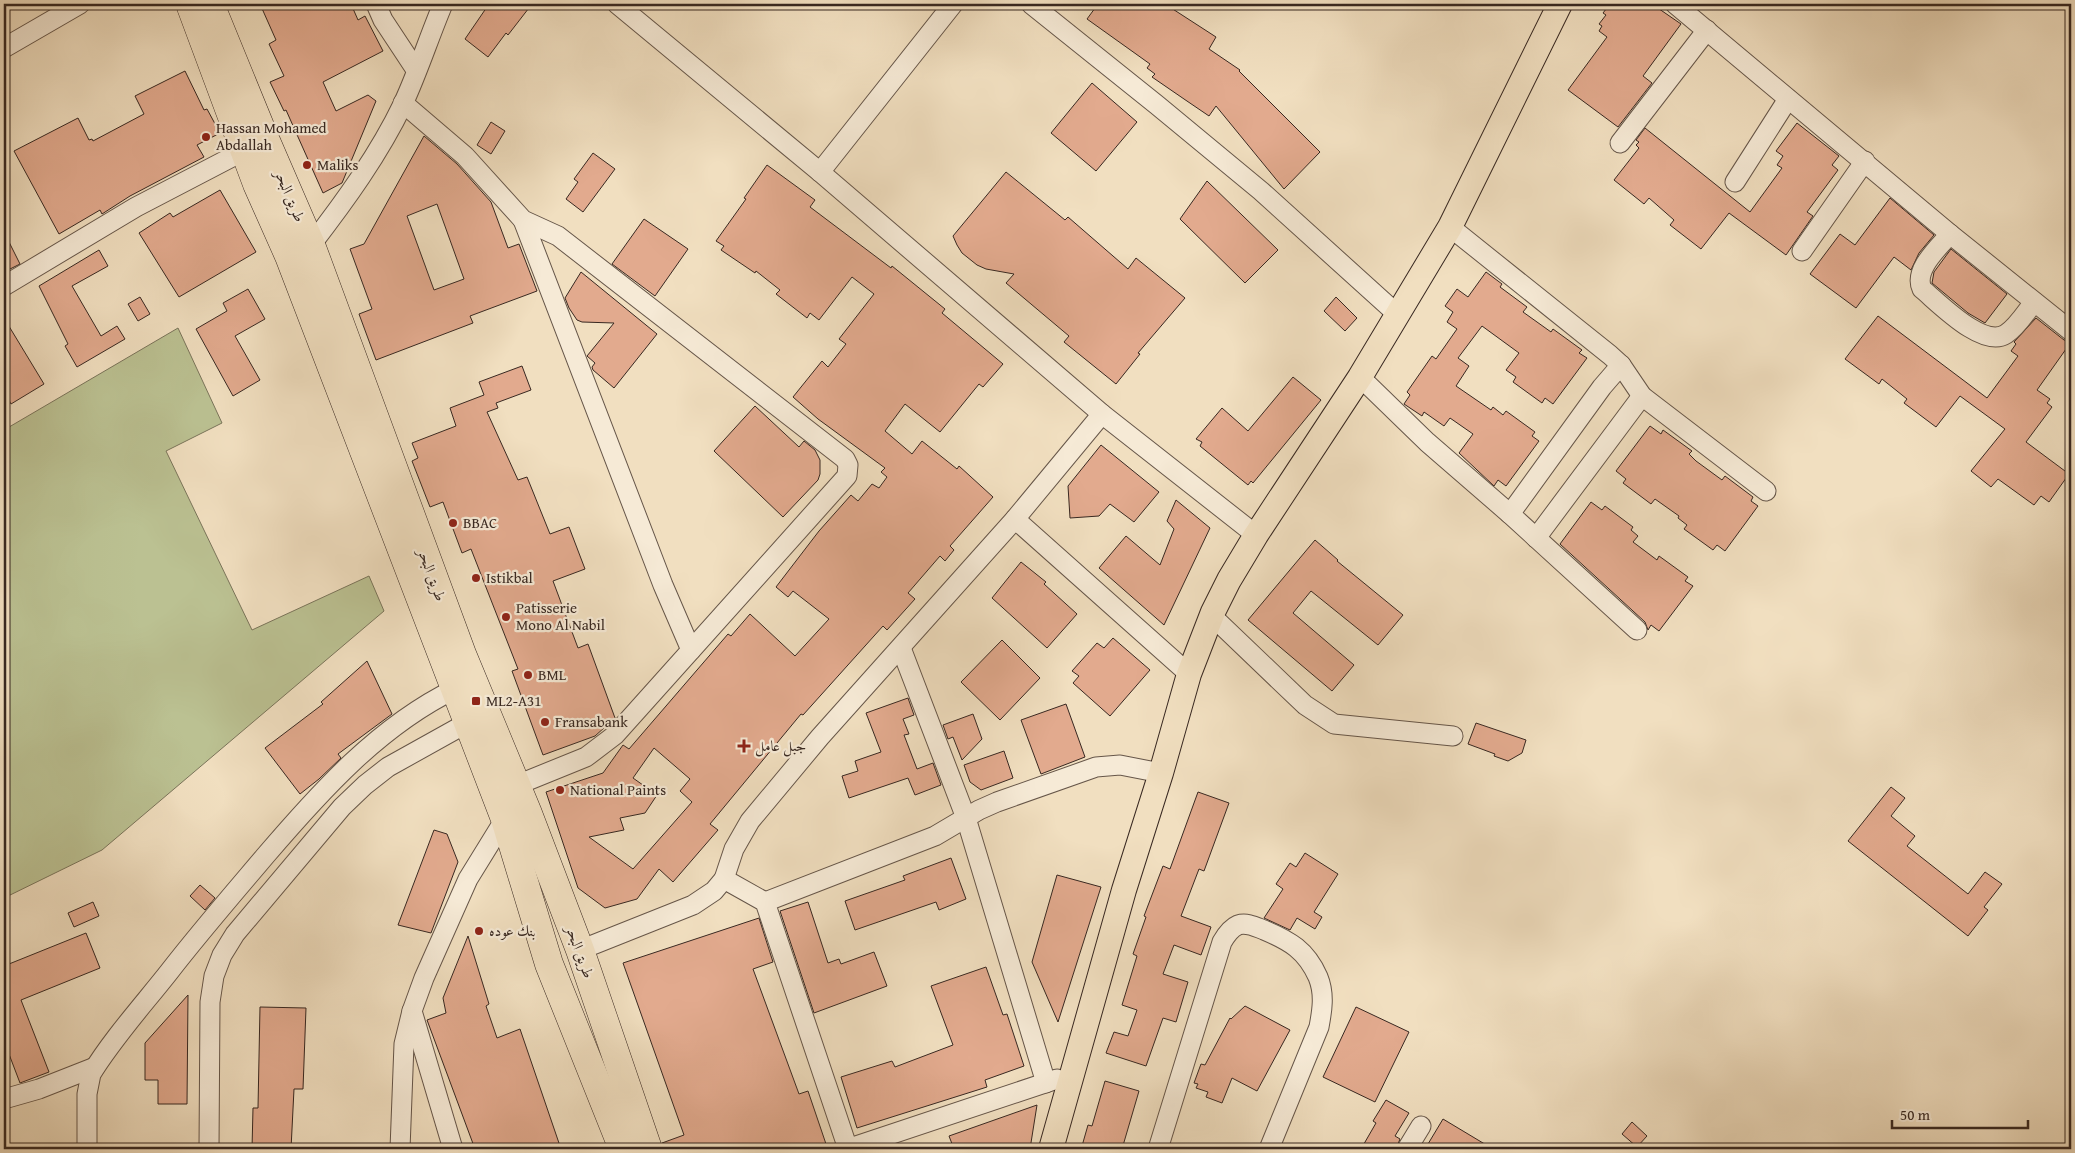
<svg xmlns="http://www.w3.org/2000/svg" width="2075" height="1153" viewBox="0 0 2075 1153" font-family="'Gentium Book Plus',Amiri,serif">
<style>
.green{fill:#bbc192;stroke:#7a745a}
.building{fill:#e2aa8e;stroke:#382821;fill-rule:evenodd}
.lines{fill:none;stroke-linecap:round;stroke-linejoin:round}
.minor-casing{stroke:#665649;stroke-width:21}
.major-casing{stroke:#382821;stroke-width:26}
.highway-casing{stroke:#382821;stroke-width:29}
.minor{stroke:#f6ead6;stroke-width:19}
.major{stroke:#f1dfc0;stroke-width:24}
.highway{stroke:#f1dfc0;stroke-width:28}
.poi-dot{fill:#8f2418;stroke:#f6ead6;stroke-width:2}
.labels{text-anchor:middle;stroke-width:4.5;stroke-linejoin:round;paint-order:stroke}
.poi-label{font-size:15px;fill:#382821;stroke:#f6ead6;text-anchor:start}
.street-label{font-size:15px;fill:#382821;stroke:#f6ead6}
</style>
<rect width="100%" height="100%" fill="#f1dfc0"/>
<filter id="stains"><feTurbulence type="fractalNoise" baseFrequency=".004" numOctaves="4"/><feColorMatrix values="0 0 0 0 .2 0 0 0 0 .09 0 0 0 0 .02 0 0 0 .5 -.17"/></filter>
<radialGradient id="worn" r=".72"><stop offset=".6" stop-color="#630" stop-opacity="0"/><stop offset="1" stop-color="#630" stop-opacity=".3"/></radialGradient>
<path class="green" d="M178 328 222 423 166 451 252 630 369 576 384 611 102 850 4 898V430Z"/>
<g class="building">
<path d="M260 4H351L358 20 365 16 383 51 323 82 336 111 368 95 376 101 342 183 323 193 286 110 284 111 270 82 284 76 269 44 276 40Z"/>
<path d="M489 4H532L508 35 506 33 488 57 465 39Z"/>
<path d="M1098 4H1165L1216 37 1209 49 1240 70 1239 71 1320 152 1284 189 1216 106 1209 116 1184 99 1152 77 1155 74 1147 68 1150 64 1087 19Z"/>
<path d="M1610 4H1652L1681 24 1643 76 1652 83 1618 127 1568 90 1607 37 1599 31 1602 26 1599 24 1606 15 1603 13Z"/>
<path d="M185 71 204 110 207 109 220 133 197 145 204 157 130 196 102 214 100 210 59 234 14 151 78 118 89 140 92 139 93 141 144 114 135 96Z"/>
<path d="M1092 83 1137 122 1096 171 1051 133Z"/>
<path d="M491 122 505 131 491 154 477 145Z"/>
<path d="M1797 123 1839 156 1832 165 1838 170 1807 212 1813 216 1786 255 1729 213 1701 249 1670 225 1674 220 1649 198 1644 204 1614 180 1639 148 1636 145 1639 142 1636 140 1645 128 1750 212 1782 168 1777 165 1783 156 1776 151Z"/>
<path d="M424 136 457 164 491 202 508 248 519 244 537 291 470 316 473 323 376 360 359 314 372 309 350 249 364 244ZM437 204 464 279 434 290 407 216Z"/>
<path d="M593 153 615 169 583 212 566 199 578 182 574 179Z"/>
<path d="M767 165 815 200 810 207 891 268 892 266 945 309 942 313 1003 364 983 387 979 384 940 432 905 404 885 431 912 454 922 441 957 469 959 466 993 497 950 546 954 550 945 561 940 556 908 593 915 599 887 630 883 626 803 715 801 714 710 824 718 830 673 882 659 869 637 899 605 908 578 888 546 792 603 773 623 745 629 749 728 634 731 636 750 614 795 656 829 619 793 591 788 597 776 587 819 531 851 495 858 501 872 484 879 488 887 477 881 472 885 468 818 419 793 397 822 361 828 367 846 344 839 339 874 294 852 277 819 320 810 313 807 318 776 294 780 290 756 271 755 273 721 250 724 246 716 241 746 199 744 198ZM654 748 690 779 680 791 692 802 633 869 589 837 624 830 620 818 645 813 657 795 633 778Z"/>
<path d="M1006 172 1065 220 1068 217 1128 269 1136 258 1185 298 1138 353 1140 354 1116 384 1064 342 1069 336 1006 283 1014 274 986 269 977 265 962 253 957 245 953 236Z"/>
<path d="M1207 181 1278 250 1245 283 1180 219Z"/>
<path d="M220 190 256 252 179 297 139 233 170 213 173 217Z"/>
<path d="M1890 198 1934 235 1919 253 1911 270 1894 257 1856 308 1810 274 1840 234 1855 245Z"/>
<path d="M644 219 688 249 655 296 612 264Z"/>
<path d="M4 232 20 264 4 272Z"/>
<path d="M1951 249 2007 294 1985 323 1968 313 1932 283 1934 272Z"/>
<path d="M99 250 108 266 72 286 101 336 117 326 125 339 77 367 65 346 68 344 39 286Z"/>
<path d="M581 272 657 334 614 388 593 370 592 367 595 363 587 356 614 323 582 322 577 320 569 308 565 298Z"/>
<path d="M1486 272 1502 284 1500 287 1527 307 1523 312 1551 332 1553 329 1582 350 1579 353 1587 358 1553 404 1545 398 1542 403 1513 382 1516 377 1506 370 1519 353 1482 326 1458 358 1469 366 1456 386 1491 410 1493 407 1503 415 1506 411 1535 432 1532 436 1539 441 1506 486 1498 480 1494 486 1459 453 1473 434 1450 418 1444 426 1424 412 1422 416 1404 404 1410 395 1407 392 1432 356 1436 359 1457 329 1447 322 1453 312 1445 306 1457 289 1468 297Z"/>
<path d="M248 289 265 319 235 336 260 380 233 396 196 329 227 311 223 303Z"/>
<path d="M140 297 150 314 138 321 128 304Z"/>
<path d="M1336 297 1357 318 1345 331 1324 311Z"/>
<path d="M1878 316 1987 398 2018 356 2011 351 2016 344 2014 342 2036 318 2064 340 2071 342 2037 390 2050 399 2047 403 2052 407 2026 442 2069 474 2049 502 2041 496 2034 505 1998 479 1991 487 1971 471 2005 429 1960 396 1936 427 1904 403 1907 399 1882 379 1879 384 1845 359Z"/>
<path d="M4 318 44 384 11 404 4 391Z"/>
<path d="M522 366 531 390 496 403 498 408 487 412 518 480 527 477 550 534 569 527 585 569 553 581 578 648 588 644 615 718 595 736 543 755 512 671 518 669 471 549 462 553 443 502 430 507 412 461 418 458 412 443 456 426 450 408 484 395 479 382Z"/>
<path d="M1293 377 1321 400 1253 483 1251 481 1248 485 1200 446 1202 442 1196 439 1222 408 1248 431Z"/>
<path d="M755 406 799 447 804 441 815 450 820 460V474L818 480 783 517 714 451Z"/>
<path d="M1650 426 1661 434 1663 430 1692 451 1689 454 1696 461 1722 480 1725 476 1753 497 1751 501 1758 506 1725 551 1717 545 1713 550 1684 529 1687 525 1678 518 1679 516 1655 499 1651 504 1623 483 1626 479 1616 471Z"/>
<path d="M1101 445 1159 492 1134 522 1110 504 1099 516 1070 518 1068 486Z"/>
<path d="M1176 500 1210 528 1164 625 1099 568 1126 536 1160 565 1174 529 1167 521Z"/>
<path d="M1591 502 1602 510 1605 506 1633 527 1631 530 1638 536 1633 542 1657 560 1659 556 1688 577 1685 581 1693 586 1659 631 1651 625 1648 630 1645 622 1560 544Z"/>
<path d="M1315 540 1338 560 1337 561 1403 615 1378 645 1311 591 1293 613 1354 665 1332 691 1248 620Z"/>
<path d="M1021 562 1046 582 1044 584 1077 614 1047 648 992 598Z"/>
<path d="M1113 638 1150 670 1110 716 1073 683 1079 676 1072 671 1097 643 1104 648Z"/>
<path d="M1002 640 1040 678 1000 720 961 682Z"/>
<path d="M367 661 392 714 338 754 341 758 319 779 300 794 265 748 323 704 321 702Z"/>
<path d="M908 698 914 715 903 719 909 734 904 735 917 769 933 763 941 785 915 795 908 778 849 798 842 776 858 771 855 761 881 752 866 713Z"/>
<path d="M1066 704 1085 757 1041 774 1021 720Z"/>
<path d="M973 714 982 739 962 760 953 737 948 739 943 725Z"/>
<path d="M1476 723 1526 740 1522 753 1508 761 1494 756 1495 754 1468 744Z"/>
<path d="M1004 751 1013 778 981 790 970 782 964 765Z"/>
<path d="M1891 787 1905 798 1891 816 1915 836 1907 846 1968 894 1985 872 2002 884 1984 907 1988 910 1968 936 1848 841Z"/>
<path d="M1198 792 1229 803 1204 871 1199 869 1181 916 1211 927 1201 955 1174 945 1163 974 1188 982 1176 1022 1163 1018 1146 1066 1106 1053 1114 1032 1128 1036 1137 1010 1122 1005 1137 956 1133 954 1146 917 1144 916 1163 866 1170 869Z"/>
<path d="M434 830 447 834 458 862 431 933 398 925Z"/>
<path d="M1305 853 1338 874 1314 912 1322 917 1315 929 1297 918 1290 930 1264 918 1283 889 1276 884 1290 863 1296 867Z"/>
<path d="M951 858 966 899 939 910 936 902 855 930 845 901 905 880 903 876Z"/>
<path d="M1057 875 1101 887 1058 1022 1032 962Z"/>
<path d="M200 885 215 898 205 910 190 896Z"/>
<path d="M93 902 99 916 74 927 68 913Z"/>
<path d="M808 902 828 963 839 959 841 964 874 952 887 986 814 1013 780 911Z"/>
<path d="M759 918 773 962 753 969 799 1094 808 1091 826 1144 810 1149H663L662 1143 684 1135 623 963Z"/>
<path d="M86 933 100 968 21 1000 49 1072 20 1083 4 1041V966Z"/>
<path d="M468 936 489 1004 486 1006 497 1038 520 1029 561 1149H475L427 1020 446 1013 443 998Z"/>
<path d="M986 967 1003 1015 1007 1014 1024 1066 985 1080 987 1087 857 1128 841 1077 892 1061 895 1067 953 1045 931 986Z"/>
<path d="M188 995 187 1104H158V1080H145V1043Z"/>
<path d="M1245 1006 1290 1030 1257 1091 1232 1078 1222 1103 1206 1097 1208 1092 1196 1088 1198 1084 1194 1083 1201 1064 1205 1065 1230 1018 1231 1019Z"/>
<path d="M260 1007 306 1008 303 1089H294L291 1149H252L253 1108H258Z"/>
<path d="M1356 1007 1409 1032 1375 1102 1323 1077Z"/>
<path d="M1105 1081 1139 1091 1122 1149H1092L1082 1146 1088 1125 1092 1126Z"/>
<path d="M1386 1100 1409 1113 1395 1136 1400 1139 1396 1149H1361L1376 1123 1373 1121Z"/>
<path d="M1037 1105 1030 1149H954L949 1136Z"/>
<path d="M1443 1119 1493 1149H1425Z"/>
<path d="M1632 1122 1647 1136 1637 1147 1622 1134Z"/>
</g>
<g class="lines">
<g class="minor-casing">
<g id="minor">
<path d="M376 4 383 20 416 70"/>
<path d="M617 4 820 172 1102 414 1256 535"/>
<path d="M1031 4 1157 105 1261 191 1397 314"/>
<path d="M1675 4 1950 234 2071 331"/>
<path d="M4 48 80 4"/>
<path d="M403 103 465 156 523 220 558 236 845 459 848 465 847 476 615 735 586 757 517 785"/>
<path d="M1620 143 1707 30"/>
<path d="M820 172 953 4"/>
<path d="M1735 182 1788 99"/>
<path d="M523 220 663 585 691 650"/>
<path d="M1450 227 1610 355 1621 365 1642 396 1766 491"/>
<path d="M1950 234C1939 247 1913 270 1922 289 1939 303 1983 349 2006 334 2017 327 2026 312 2034 302"/>
<path d="M311 245C345 201 379 154 403 104 418 72 429 37 443 4"/>
<path d="M1802 251 1865 161"/>
<path d="M4 286 136 207 255 145"/>
<path d="M1360 377 1427 442 1510 514 1637 630"/>
<path d="M1510 514 1602 387 1621 365"/>
<path d="M1015 519 1189 674"/>
<path d="M1536 538 1642 396"/>
<path d="M1212 616 1305 705 1334 724 1453 736"/>
<path d="M901 648 966 818 1046 1083"/>
<path d="M724 879 765 902 848 1149"/>
<path d="M765 902 935 836 979 810 997 802 1096 767 1120 765 1161 773"/>
<path d="M580 950 693 905 714 891 724 879 734 849 750 821 820 737 1015 519 1102 414"/>
<path d="M412 1011 453 1149"/>
<path d="M4 1099 39 1089 95 1067"/>
<path d="M87 1149V1094L91 1074C113 1038 143 1005 169 972 200 932 233 894 266 855 320 792 379 726 455 689"/>
<path d="M209 1149 210 1002 214 976 222 955 235 934 342 807 365 785 388 767 467 723"/>
<path d="M400 1149 404 1044 412 1011 424 978 468 879 505 819"/>
<path d="M847 1149 1057 1079"/>
<path d="M1158 1149 1222 942C1226 935 1231 928 1238 925 1247 922 1256 927 1264 930 1290 941 1306 950 1318 977 1325 994 1322 1011 1319 1027L1269 1149"/>
<path d="M1407 1149 1421 1126"/>
</g>
</g>
<g class="major-casing">
<path id="major" d="M1051 1149 1124 890 1161 773 1189 674 1213 612 1229 580 1256 535 1360 377 1450 227 1560 4"/>
</g>
<g class="highway-casing">
<g id="highway">
<path d="M190 4 257 184 289 256 505 819 549 964 623 1149"/>
<path d="M210 4 266 141 311 245 462 654 527 811 580 950 648 1149"/>
</g>
</g>
<use href="#minor" class="minor"/>
<use href="#major" class="major"/>
<use href="#highway" class="highway"/>
</g>
<g class="poi-dot">
<circle cx="206" cy="137" r="5"/>
<circle cx="307" cy="165" r="5"/>
<circle cx="453" cy="523" r="5"/>
<circle cx="476" cy="578" r="5"/>
<circle cx="506" cy="617" r="5"/>
<circle cx="528" cy="675" r="5"/>
<rect x="471" y="696" width="10" height="10" rx="2.5"/>
<circle cx="545" cy="722" r="5"/>
<path d="M741.5 738.5h5v5h5v5h-5v5h-5v-5h-5v-5h5z"/>
<circle cx="560" cy="790" r="5"/>
<circle cx="479" cy="931" r="5"/>
</g>
<g class="labels">
<g class="poi-label">
<text x="216" y="133">Hassan Mohamed<tspan x="216" dy="17">Abdallah</tspan></text>
<text x="317" y="170">Maliks</text>
<text x="463" y="528">BBAC</text>
<text x="486" y="583">Istikbal</text>
<text x="516" y="613">Patisserie<tspan x="516" dy="17">Mono Al Nabil</tspan></text>
<text x="538" y="680">BML</text>
<text x="486" y="706">ML2-A31</text>
<text x="555" y="727">Fransabank</text>
<text x="755" y="751">جبل عامل</text>
<text x="570" y="795">National Paints</text>
<text x="489" y="936">بنك عوده</text>
</g>
<g class="street-label">
<text transform="translate(290 196) rotate(67)" y="5">طريق البحر</text>
<text transform="translate(432 575) rotate(70)" y="5">طريق البحر</text>
<text transform="translate(580 952) rotate(70)" y="5">طريق البحر</text>
</g>
</g>
<rect width="2075" height="1153" fill="none" stroke="#f1dfc0" stroke-width="20"/>
<rect x="5" y="5" width="2065" height="1143" fill="none" stroke="#382821" stroke-width="2.5"/>
<rect x="10" y="10" width="2055" height="1133" fill="none" stroke="#382821"/>
<path d="M1892 1120v8h136v-8" fill="none" stroke="#382821" stroke-width="2.5"/>
<text x="1900" y="1120" font-size="15" fill="#382821" stroke="#f6ead6" stroke-width="4" paint-order="stroke">50 m</text>
<rect width="100%" height="100%" filter="url(#stains)"/>
<rect width="100%" height="100%" fill="url(#worn)"/>
</svg>
